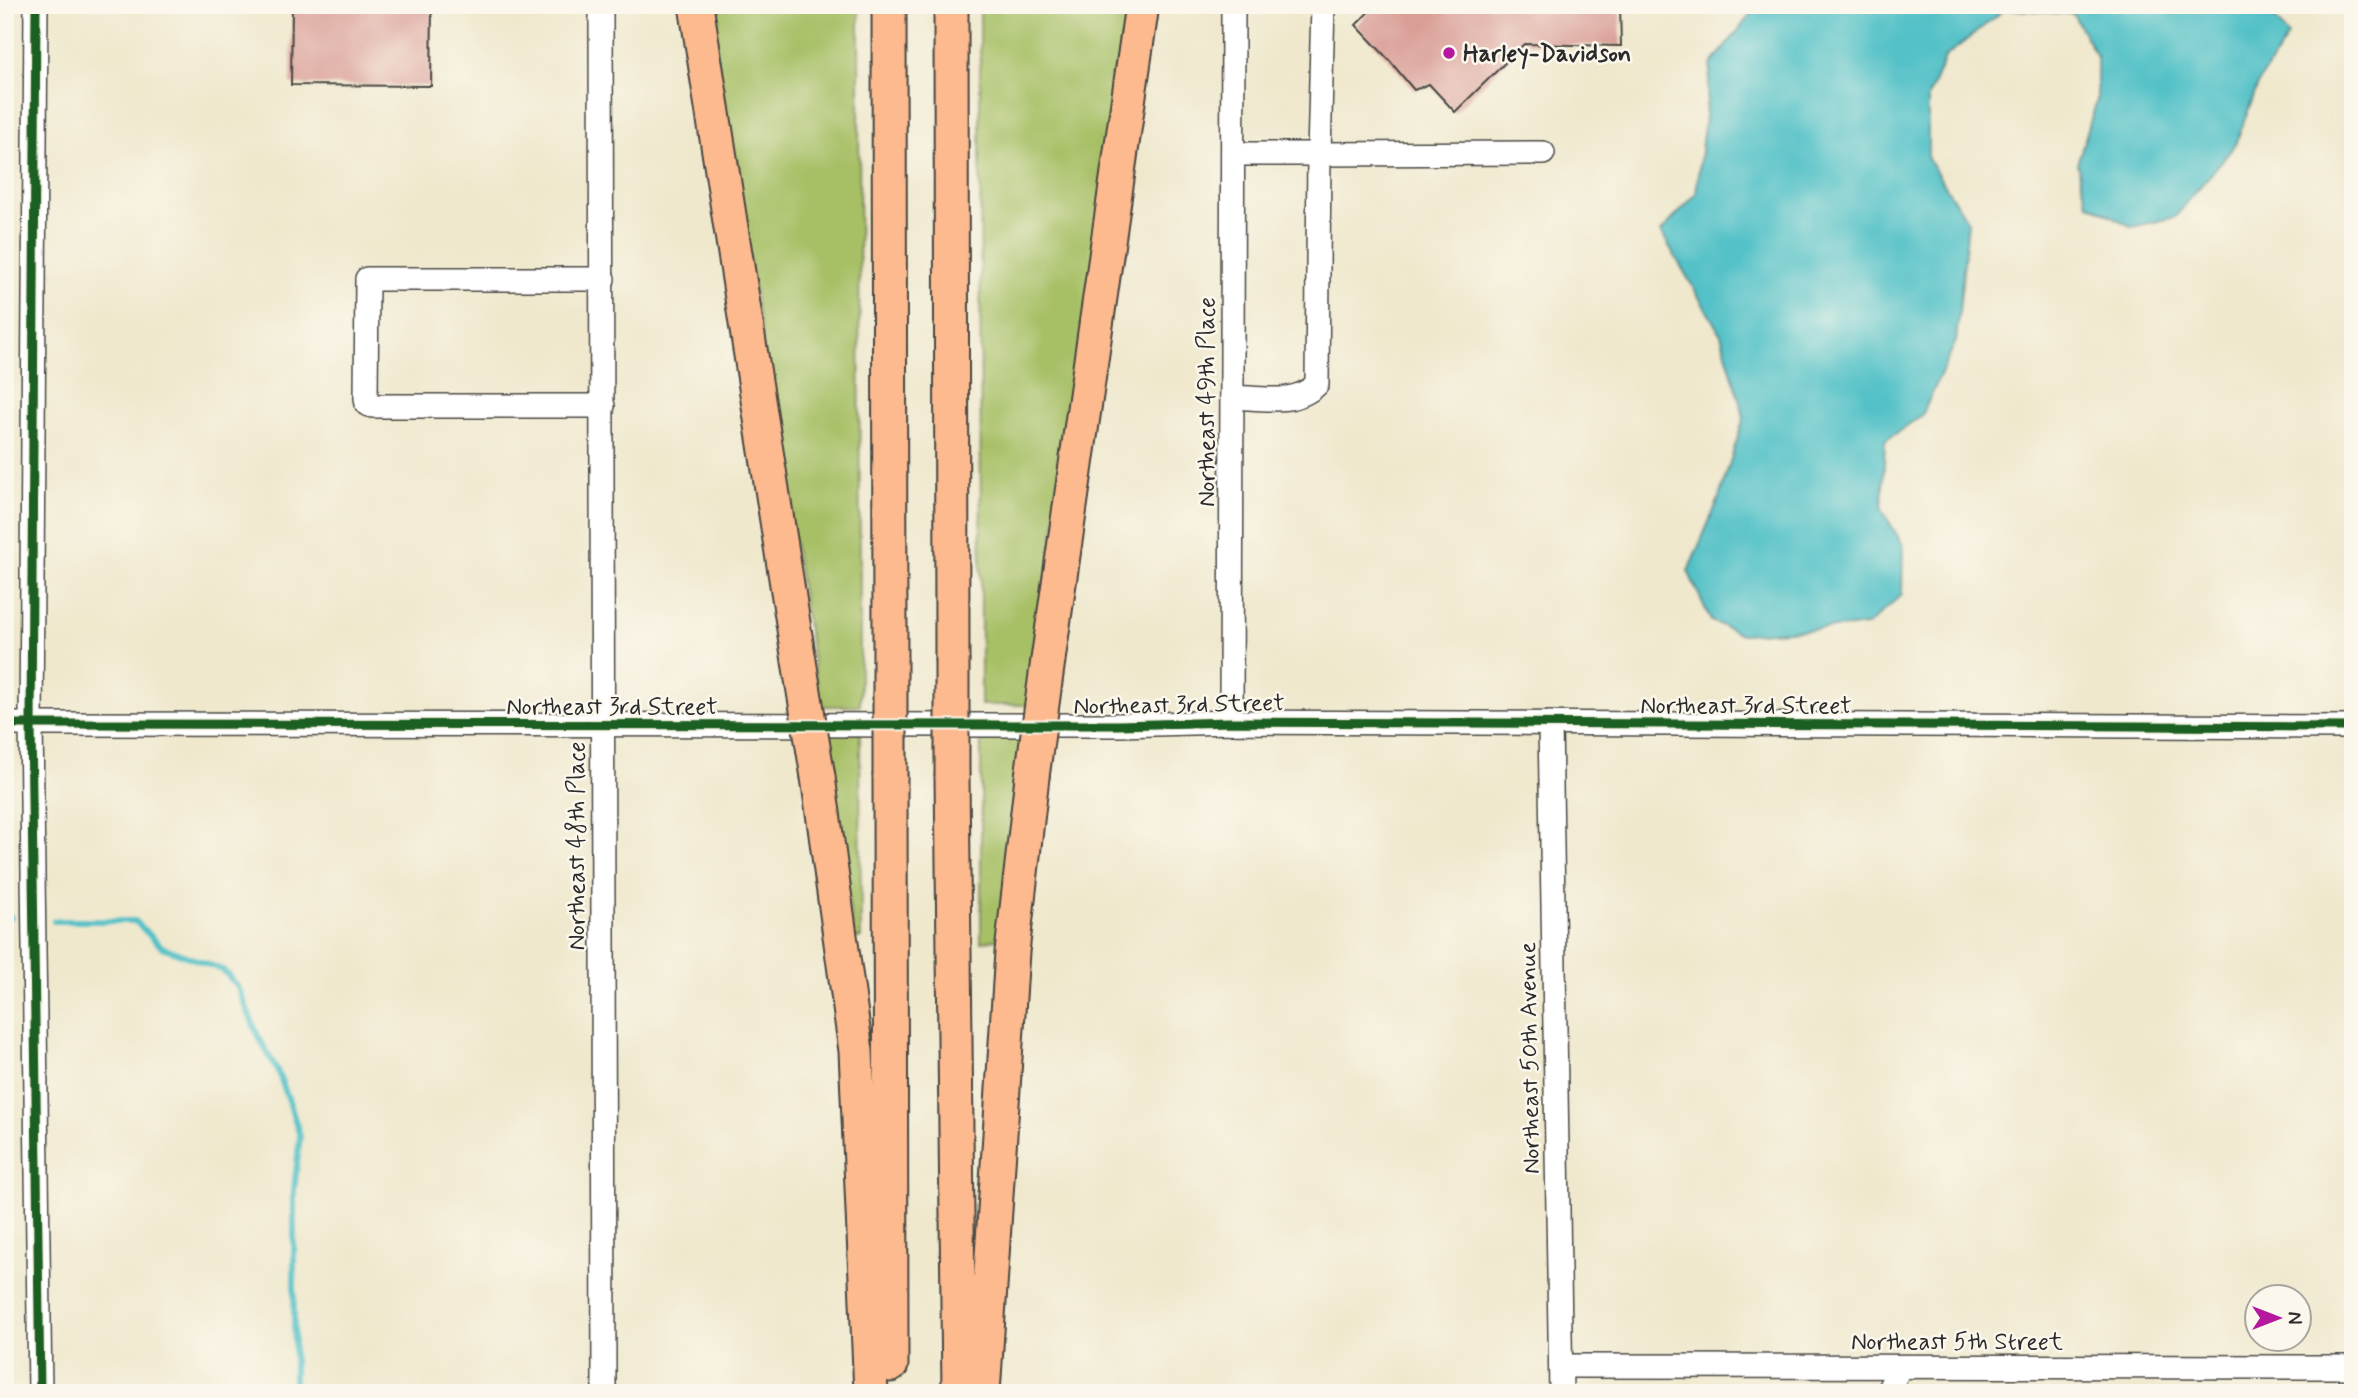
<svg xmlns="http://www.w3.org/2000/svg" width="2358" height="1398" viewBox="0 0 2358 1398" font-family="Mynerve,sans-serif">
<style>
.green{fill:#a7c066;stroke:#697648;stroke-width:2}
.water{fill:#53c1c7;stroke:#3f7679;stroke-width:2}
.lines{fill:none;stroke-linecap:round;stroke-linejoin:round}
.stream{stroke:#53c1c7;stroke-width:6}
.building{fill:#d99e96}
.minor-casing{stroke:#484743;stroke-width:26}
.highway-casing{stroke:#484743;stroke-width:37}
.minor{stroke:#fff;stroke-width:23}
.highway{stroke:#fcba8e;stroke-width:33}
.highway-bridge-casing{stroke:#484743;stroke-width:37;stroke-linecap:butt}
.highway-bridge{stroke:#fcba8e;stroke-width:33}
.cycleway-casing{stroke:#fbf7ec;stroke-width:13}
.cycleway{stroke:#1b5e20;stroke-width:9}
.poi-dot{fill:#b5179e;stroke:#fbf7ec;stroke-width:2.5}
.labels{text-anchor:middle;stroke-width:5;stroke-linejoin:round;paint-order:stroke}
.poi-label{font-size:24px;font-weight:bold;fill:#2b2b2b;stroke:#fbf7ec;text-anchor:start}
.street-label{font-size:24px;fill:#2b2b2b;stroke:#fbf7ec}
</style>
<rect width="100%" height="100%" fill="#fbf7ec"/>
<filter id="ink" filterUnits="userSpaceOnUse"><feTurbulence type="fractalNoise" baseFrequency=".0143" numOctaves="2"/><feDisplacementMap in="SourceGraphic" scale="14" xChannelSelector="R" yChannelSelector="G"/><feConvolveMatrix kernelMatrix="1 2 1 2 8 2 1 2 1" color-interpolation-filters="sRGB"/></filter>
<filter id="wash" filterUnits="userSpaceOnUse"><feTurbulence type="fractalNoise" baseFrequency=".00686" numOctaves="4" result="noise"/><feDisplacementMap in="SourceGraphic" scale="28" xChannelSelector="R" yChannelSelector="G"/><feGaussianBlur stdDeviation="1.57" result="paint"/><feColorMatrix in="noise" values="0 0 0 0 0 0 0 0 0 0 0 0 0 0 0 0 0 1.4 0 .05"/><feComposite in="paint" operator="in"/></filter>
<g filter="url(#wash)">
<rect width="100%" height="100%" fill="#efe8cd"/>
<g class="green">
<path d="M709 5H859L860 706H820Z"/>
<path d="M980 5H1132L1029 705H981Z"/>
<path d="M825 733H860L861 938H854Z"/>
<path d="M981 737H1024L1000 939 981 942Z"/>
</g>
<path class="water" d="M1758 5H2266L2288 36 2260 80 2235 145 2175 217 2132 227 2087 203 2077 164 2097 100V57L2073 14 2005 9 1945 57 1928 97V159L1968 222 1956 341 1922 415 1885 441 1882 510 1903 545 1902 594 1867 626 1741 634 1711 621 1688 571 1718 501 1744 417 1721 335 1661 232 1696 194 1711 65Z"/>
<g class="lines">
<g class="stream">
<path d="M5 915 11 917"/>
<path d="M54 921H135L162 947 223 970 238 987 258 1036 277 1070 288 1098 300 1136 294 1190V1393"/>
</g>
</g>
<g id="blocks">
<g class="building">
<path d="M292 5H432L431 86 291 85Z"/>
<path d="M1375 5H1620L1621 46 1524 44 1455 112 1429 84 1414 90 1389 60 1356 25Z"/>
</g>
</g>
</g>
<g filter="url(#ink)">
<use href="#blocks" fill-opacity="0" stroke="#484743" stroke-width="2"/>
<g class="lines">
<g class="minor-casing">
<g id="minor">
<path d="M36 5 31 724 40 1393"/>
<path d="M601 5 604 1393"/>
<path d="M1233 154H1319L1323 5"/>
<path d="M603 279H367L366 398 367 404 372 406H603"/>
<path d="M1232 397C1262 398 1295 406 1317 384L1319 154 1543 153"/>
<path d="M1231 722 1233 5"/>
<path d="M1550 723 1561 1393"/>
<path d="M5 724 1118 725 1231 722 2353 727"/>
<path d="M1561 1366 2353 1367"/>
<path d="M1887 1393 1900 1367"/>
</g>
</g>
<g class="highway-casing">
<g id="highway">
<path d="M696 5 799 661"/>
<path d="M889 5 890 659"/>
<path d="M951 5 952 659"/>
<path d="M1048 660 1142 5"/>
<path d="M890 776 891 1365"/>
<path d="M952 776 959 1393"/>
<path d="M818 777 856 1051 871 1393"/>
<path d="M983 1393 1012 952 1032 777"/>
</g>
</g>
<use href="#minor" class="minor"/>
<use href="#highway" class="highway"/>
<g class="highway-bridge-casing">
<g id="highway-bridge">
<path d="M890 659V776"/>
<path d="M952 659V776"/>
<path d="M799 661 818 777"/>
<path d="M1032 777 1048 660"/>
</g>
</g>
<use href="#highway-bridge" class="highway-bridge"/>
<g class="cycleway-casing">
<g id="cycleway">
<path d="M36 5 31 724 40 1393"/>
<path d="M5 724 1118 725 1231 722 2353 727"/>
</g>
</g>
<use href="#cycleway" class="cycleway"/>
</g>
</g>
<circle class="poi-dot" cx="1449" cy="53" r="7"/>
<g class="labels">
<g class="poi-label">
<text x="1463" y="61">Harley-Davidson</text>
</g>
<g class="street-label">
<text transform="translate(1206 402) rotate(-90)" y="8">Northeast 49th Place</text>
<text transform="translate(1179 704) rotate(-1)" y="8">Northeast 3rd Street</text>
<text x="1746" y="713">Northeast 3rd Street</text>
<text x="612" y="714">Northeast 3rd Street</text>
<text transform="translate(576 846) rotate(-90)" y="8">Northeast 48th Place</text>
<text transform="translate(1529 1058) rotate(-91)" y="8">Northeast 50th Avenue</text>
<text x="1957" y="1349">Northeast 5th Street</text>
</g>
</g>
<rect width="2358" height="1398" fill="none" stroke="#fbf7ec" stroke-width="28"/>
<g transform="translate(2278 1318) rotate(90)"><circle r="33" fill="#fbf7ec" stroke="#a8a59f" stroke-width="2"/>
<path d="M0-5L12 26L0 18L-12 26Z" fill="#b5179e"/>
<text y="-10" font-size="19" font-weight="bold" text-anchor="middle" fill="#2b2b2b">N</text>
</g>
</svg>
